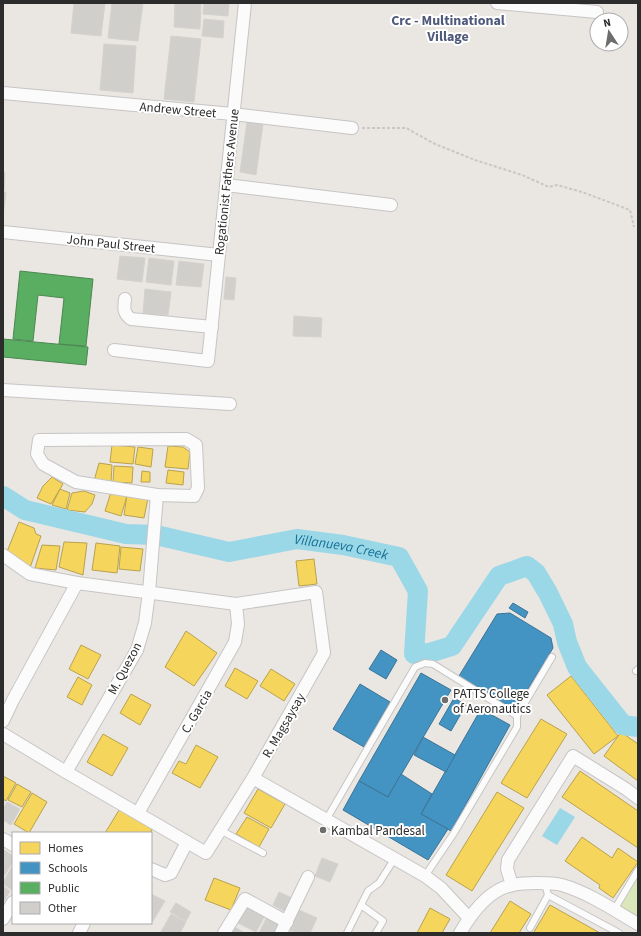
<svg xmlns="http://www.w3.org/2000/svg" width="641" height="936" viewBox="0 0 641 936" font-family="'Source Sans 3',sans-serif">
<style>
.pitch{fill:#d9e7bb}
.water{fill:#9ad7e7}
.homes{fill:#f6d55c;stroke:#b9a24e}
.schools{fill:#4393c3;stroke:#3c7496}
.public{fill:#5aae61;stroke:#4c8751}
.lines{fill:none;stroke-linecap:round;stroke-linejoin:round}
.river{stroke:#9ad7e7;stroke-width:20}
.building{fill:#d1cfcc;stroke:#d5d2ce}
.lane-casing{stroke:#c6c5c5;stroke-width:8}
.street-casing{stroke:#c6c5c5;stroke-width:14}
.path{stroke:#c7c7c6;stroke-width:2;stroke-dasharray:3 2;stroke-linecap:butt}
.lane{stroke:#fcfbfb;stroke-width:6}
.street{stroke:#fcfbfb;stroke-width:12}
.poi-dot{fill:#6e6d6c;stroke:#fff;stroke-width:1.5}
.labels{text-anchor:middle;stroke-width:4;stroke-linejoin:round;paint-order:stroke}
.street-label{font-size:13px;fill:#2c2c2c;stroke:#fff}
.poi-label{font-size:13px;fill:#2c2c2c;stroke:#fff;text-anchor:start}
.neighbourhood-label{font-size:14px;font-weight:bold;fill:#4e597b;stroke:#fff}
.water-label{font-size:14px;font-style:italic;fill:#157197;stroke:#fff}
</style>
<rect width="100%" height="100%" fill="#eae6e2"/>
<path class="pitch" d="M638 876V922L618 911Z"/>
<path class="water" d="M560 808 575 817 557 845 542 836Z"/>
<g class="homes">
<path d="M112 445 135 447 133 464 110 462Z"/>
<path d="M168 446 183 447 190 452 188 469 165 467Z"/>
<path d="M138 447 153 449 151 467 135 464Z"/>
<path d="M99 463 112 465 111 483 94 481Z"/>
<path d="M114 466 133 467 132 483 113 482Z"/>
<path d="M168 470 184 472 183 485 166 483Z"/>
<path d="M142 471 150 472V482H141Z"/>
<path d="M52 477 63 484 51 504 37 498 43 486Z"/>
<path d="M60 489 70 493 66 509 52 505Z"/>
<path d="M84 491 95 495 92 504 85 512 67 510 72 493Z"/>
<path d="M111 492 127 496 121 516 105 511Z"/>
<path d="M127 495 148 498 144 518 124 515Z"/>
<path d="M19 522 34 528 36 534 41 536 30 568 6 554Z"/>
<path d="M64 542 87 543 83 575 59 567Z"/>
<path d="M96 543 120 546 117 573 92 570Z"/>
<path d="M42 545 60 546 56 570 35 568Z"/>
<path d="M121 547 143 549 140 571 119 569Z"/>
<path d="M314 559 317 584 299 586 296 561Z"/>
<path d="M186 631 217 653 194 686 165 667Z"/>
<path d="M81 645 101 655 88 679 69 669Z"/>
<path d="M235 668 258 681 247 699 225 686Z"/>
<path d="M271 669 295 684 284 701 260 686Z"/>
<path d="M571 676 618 736 594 754 547 695Z"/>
<path d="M78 677 92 685 82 705 67 697Z"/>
<path d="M131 694 151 705 140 725 120 713Z"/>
<path d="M541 719 567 734 527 798 501 783Z"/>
<path d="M621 732 638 744V781L604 756Z"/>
<path d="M103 734 128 748 112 776 87 762Z"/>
<path d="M196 745 218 757 200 788 172 773 179 761 186 764Z"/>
<path d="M580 771 638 811V848L562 797Z"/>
<path d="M3 776 16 783 6 801 3 799Z"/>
<path d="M17 784 31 792 22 807 8 800Z"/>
<path d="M258 789 285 804 271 828 244 813Z"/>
<path d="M497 792 524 808 472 891 446 875Z"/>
<path d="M32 793 47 802 29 833 14 824Z"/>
<path d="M121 807 154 826 150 833H105Z"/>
<path d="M247 817 269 829 259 847 236 834Z"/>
<path d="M582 837 612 858 618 848 638 862 613 898 599 888 600 885 565 861Z"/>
<path d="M214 878 240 888 231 910 205 900Z"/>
<path d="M510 901 531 914 519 933H490Z"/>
<path d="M550 905 600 933H536L534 932Z"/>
<path d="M430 908 450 919 442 933H417Z"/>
</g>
<g class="schools">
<path d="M513 603 528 612 525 618 509 608Z"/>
<path d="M510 613 551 638 553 648 515 710 459 676 497 614Z"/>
<path d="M381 650 397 660 386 679 369 669Z"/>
<path d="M421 673 451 690 388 797 359 781Z"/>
<path d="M360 684 390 702 364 747 333 729Z"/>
<path d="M454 698 466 705 451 731 439 724Z"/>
<path d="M481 709 510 725 451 831 421 814Z"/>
<path d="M423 737 455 755 446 772 414 755Z"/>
<path d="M401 774 432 794 421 814 448 829 428 860 343 810 359 781 388 797Z"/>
</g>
<g class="public">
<path d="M20 271 93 279 86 346 59 344 64 298 38 295 33 341 13 339Z"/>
<path d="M3 339 88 347 86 365 3 357Z"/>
</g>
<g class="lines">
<path class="river" id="s1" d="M3 496 25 510 126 534 156 535 229 552 297 539 343 545 399 557 418 591 414 654 429 653 452 646 499 576 527 566 536 573 548 593 563 624 567 642 577 667 623 725 638 727"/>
</g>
<g class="building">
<path d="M74 3H105L101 36 71 33Z"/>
<path d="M112 3H143L138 41 108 38Z"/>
<path d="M175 3H201L200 29 174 27Z"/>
<path d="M204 3H229L228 16 203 14Z"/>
<path d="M204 19 224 21 223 38 202 36Z"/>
<path d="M171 36 201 39 194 102 164 99Z"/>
<path d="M104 44 136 46 133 93 100 90Z"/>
<path d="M247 122 263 124 256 175 240 172Z"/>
<path d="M3 173H5L4 190H3Z"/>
<path d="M3 192H6L4 209H3Z"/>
<path d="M120 256 145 258 142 282 117 279Z"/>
<path d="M149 258 174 261 171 285 146 282Z"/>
<path d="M179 261 204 264 201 287 176 285Z"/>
<path d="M226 277 236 278 234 300 224 299Z"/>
<path d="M145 289 171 292 168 315 143 313Z"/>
<path d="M294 316 322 318 321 337 293 336Z"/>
<path d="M7 802 20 809 11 825 3 820V809Z"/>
<path d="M4 850 13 856V861L5 875 3 873Z"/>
<path d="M322 858 338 864 330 882 315 876Z"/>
<path d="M13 865V888L12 890 3 884V882Z"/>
<path d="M3 886 10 891 3 903Z"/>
<path d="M279 892 292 898 286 912 273 905Z"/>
<path d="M151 894 165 901 153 921 151 919Z"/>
<path d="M176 903 191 912 186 921 170 912Z"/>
<path d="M245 906 264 917 256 932 236 922Z"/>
<path d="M299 910 317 918 310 933H296L289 930Z"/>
<path d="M171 914 186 922 180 933H162L161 932Z"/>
<path d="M267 917 281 924 276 933H259Z"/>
<path d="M235 927 244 933H231Z"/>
</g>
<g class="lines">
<g class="lane-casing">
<g id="lane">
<path d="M636 671 638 669"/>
<path d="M326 820 415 667 425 663 433 664 517 716"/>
<path d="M220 830 263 853"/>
<path d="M425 876 454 833 517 727V716L552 657"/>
<path d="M545 883 548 895 619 933"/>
<path d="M361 905 383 921 376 933"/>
<path d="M614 910 638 870"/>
<path d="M530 928 548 895"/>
<path d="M347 933 368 891 379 883 395 858"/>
</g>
</g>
<g class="street-casing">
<g id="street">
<path d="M497 3 597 12"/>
<path d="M3 93 233 114 352 128"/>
<path d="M226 185 391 205"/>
<path d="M3 232 219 255"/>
<path d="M125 299C124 308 123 313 131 319L212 327"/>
<path d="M114 350 208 361 245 3"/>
<path d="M3 390 230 404"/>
<path d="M186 439 196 445 198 488 194 496 157 495 76 482 43 464 37 454 39 440Z"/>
<path d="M3 555 30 574 77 583 236 604 316 592 324 653 253 778 206 853 66 772 3 734"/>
<path d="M3 721 13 700 77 583"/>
<path d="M66 772 137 650 145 623 149 592 157 495"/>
<path d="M253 778 425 876 441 888 469 918"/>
<path d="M138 813 235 642 238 624 236 604"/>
<path d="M3 839 13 845"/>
<path d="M151 869 165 875 171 873 187 842"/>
<path d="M512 885 507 869 508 860 573 756 626 789 638 798"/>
<path d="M3 919 13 902"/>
<path d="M79 933 84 923"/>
<path d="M224 933 245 899 287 922"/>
<path d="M281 933 308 877"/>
<path d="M460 933C471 914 489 889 513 885 521 883 529 883 537 883 545 883 554 883 562 885 589 893 614 910 638 924"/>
</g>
</g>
<path class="path" d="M362 128H406L435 144 475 160 522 175 549 187 557 185 582 192 630 210 634 227"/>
<use href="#lane" class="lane"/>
<use href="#street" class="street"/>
</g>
<g class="poi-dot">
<circle cx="445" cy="700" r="4"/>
<circle cx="323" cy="830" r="4"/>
</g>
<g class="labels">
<g class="street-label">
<text transform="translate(178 109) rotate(5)" y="5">Andrew Street</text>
<text transform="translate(226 182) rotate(-84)" y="5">Rogationist Fathers Avenue</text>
<text transform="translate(111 243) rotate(6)" y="5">John Paul Street</text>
<text transform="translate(124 668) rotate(-62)" y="5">M. Quezon</text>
<text transform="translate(196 711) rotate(-60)" y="5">C. Garcia</text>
<text transform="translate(283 725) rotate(-60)" y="5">R. Magsaysay</text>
</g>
<g class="poi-label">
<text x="453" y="698">PATTS College<tspan x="453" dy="15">of Aeronautics</tspan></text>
<text x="331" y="835">Kambal Pandesal</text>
</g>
<g class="neighbourhood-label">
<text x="448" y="25">Crc - Multinational<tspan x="448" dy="16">Village</tspan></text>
</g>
<g class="water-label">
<text dy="5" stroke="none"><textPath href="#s1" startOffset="349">Villanueva Creek</textPath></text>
</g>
</g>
<rect width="641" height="936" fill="none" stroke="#2c2c2c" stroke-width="8"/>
<rect x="12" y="832" width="140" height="92" fill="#ffffff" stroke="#ababab"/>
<rect x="20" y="842" width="20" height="12" fill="#f6d55c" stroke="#ababab"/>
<text x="48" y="852" font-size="12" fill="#2c2c2c">Homes</text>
<rect x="20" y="862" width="20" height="12" fill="#4393c3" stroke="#ababab"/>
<text x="48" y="872" font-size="12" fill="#2c2c2c">Schools</text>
<rect x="20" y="882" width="20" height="12" fill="#5aae61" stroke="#ababab"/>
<text x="48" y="892" font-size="12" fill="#2c2c2c">Public</text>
<rect x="20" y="902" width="20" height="12" fill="#d1cfcc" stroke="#ababab"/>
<text x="48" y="912" font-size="12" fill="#2c2c2c">Other</text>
<g transform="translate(609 32) rotate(348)"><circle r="19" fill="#ffffff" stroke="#ababab"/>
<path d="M0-3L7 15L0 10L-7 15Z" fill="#6e6d6c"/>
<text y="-6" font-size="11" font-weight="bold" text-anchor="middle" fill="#2c2c2c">N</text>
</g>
</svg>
